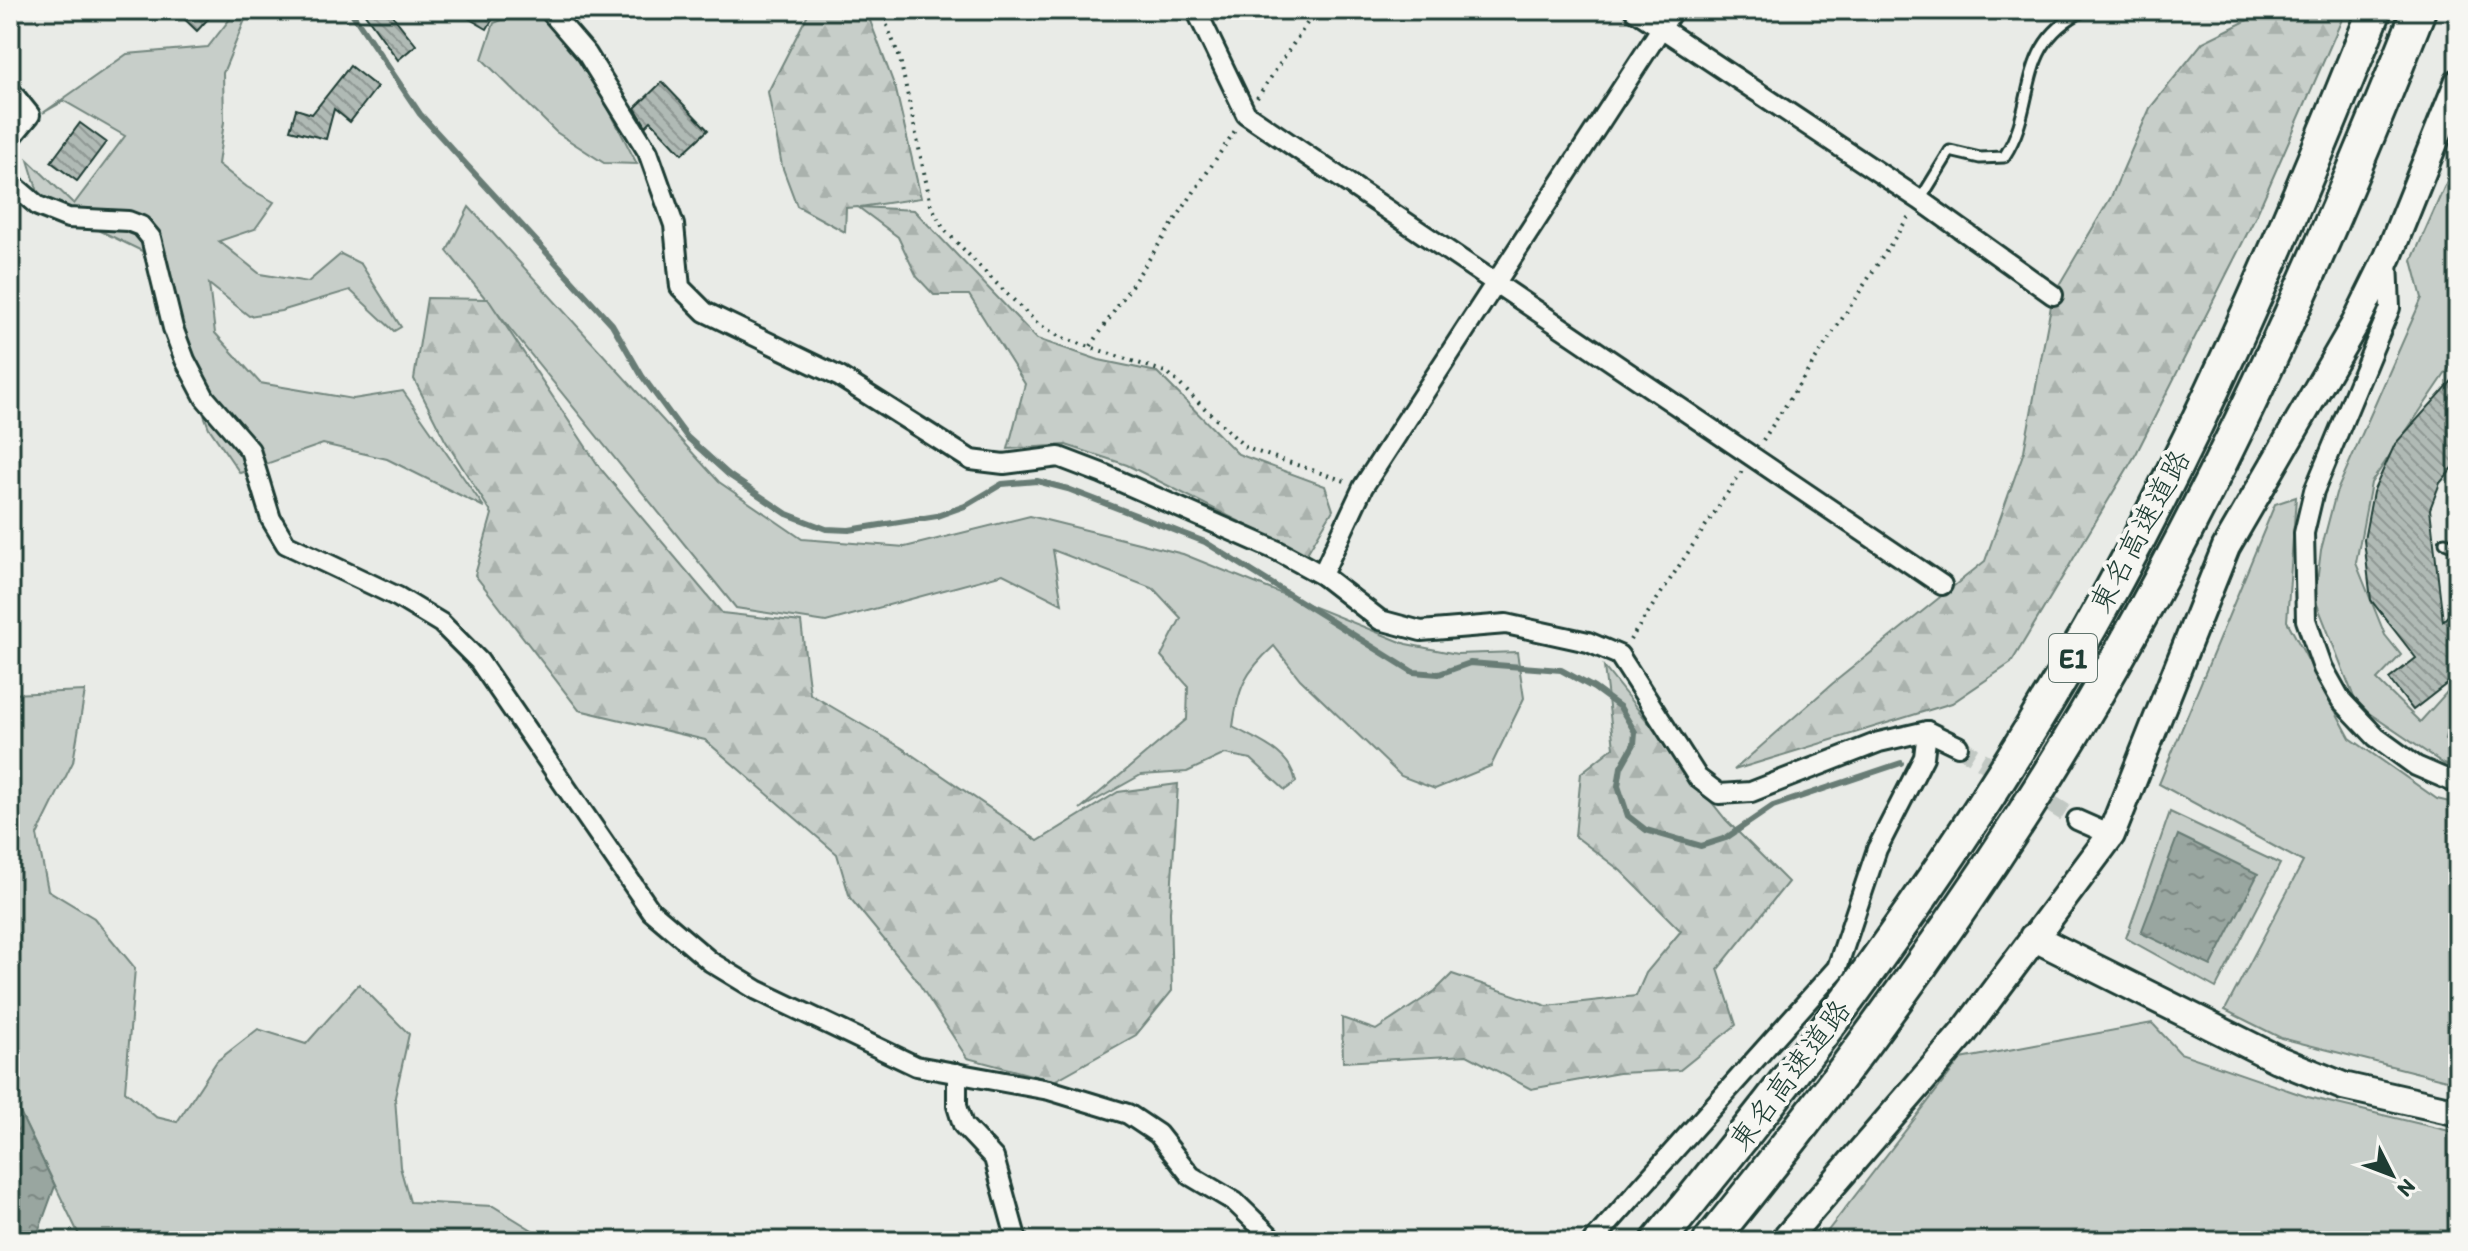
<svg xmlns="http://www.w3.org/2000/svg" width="2468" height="1251" viewBox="0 0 2468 1251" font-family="Itim,'Klee One',sans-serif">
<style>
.grass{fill:#c7cec9;stroke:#73867e;stroke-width:2}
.forest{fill:url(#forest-firs);stroke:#73867e;stroke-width:2}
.water{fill:url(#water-ripples);stroke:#687c75;stroke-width:2}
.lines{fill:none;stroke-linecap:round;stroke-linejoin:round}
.stream{stroke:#687c75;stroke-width:6}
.building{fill:url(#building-back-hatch);stroke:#1f3d34;stroke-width:2}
.street-tunnel{stroke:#c1c8c3;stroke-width:18;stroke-dasharray:18 9;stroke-linecap:butt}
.lane-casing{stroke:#1f3d34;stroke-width:15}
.street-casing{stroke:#1f3d34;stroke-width:24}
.secondary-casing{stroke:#1f3d34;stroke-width:32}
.highway-casing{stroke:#1f3d34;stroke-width:38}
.path{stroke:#1f3d34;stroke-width:4;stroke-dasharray:2 6;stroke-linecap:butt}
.lane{stroke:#f6f6f2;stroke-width:9}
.street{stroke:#f6f6f2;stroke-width:18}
.secondary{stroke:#f6f6f2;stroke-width:26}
.highway{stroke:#f6f6f2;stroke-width:32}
.labels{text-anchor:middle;stroke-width:8;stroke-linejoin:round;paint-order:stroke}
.shield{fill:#f6f6f2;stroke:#60746d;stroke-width:2}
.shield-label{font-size:28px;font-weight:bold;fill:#1f3d34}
.street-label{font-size:30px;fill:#1f3d34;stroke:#f6f6f2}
</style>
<defs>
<pattern id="forest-firs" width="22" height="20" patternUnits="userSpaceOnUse" patternTransform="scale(2)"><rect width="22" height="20" fill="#c7cec9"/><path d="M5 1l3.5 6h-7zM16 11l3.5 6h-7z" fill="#aab2ad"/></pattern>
<pattern id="water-ripples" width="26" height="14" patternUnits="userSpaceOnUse" patternTransform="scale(2)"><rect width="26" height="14" fill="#99a6a0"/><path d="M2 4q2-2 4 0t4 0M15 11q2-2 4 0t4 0" fill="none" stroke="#7c8883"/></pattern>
<pattern id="building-back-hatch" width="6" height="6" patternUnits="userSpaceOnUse" patternTransform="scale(2)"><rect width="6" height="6" fill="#b0bab5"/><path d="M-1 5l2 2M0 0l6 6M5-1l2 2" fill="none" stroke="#8f9894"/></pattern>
</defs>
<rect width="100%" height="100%" fill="#e9ebe7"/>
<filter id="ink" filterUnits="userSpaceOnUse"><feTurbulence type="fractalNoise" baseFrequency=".0125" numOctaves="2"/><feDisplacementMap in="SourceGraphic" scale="16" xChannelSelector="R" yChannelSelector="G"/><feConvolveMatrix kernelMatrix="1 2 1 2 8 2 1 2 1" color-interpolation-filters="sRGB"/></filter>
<g filter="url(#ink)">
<g class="grass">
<path d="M237 10H249L223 73 224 122 218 164 247 187 274 202 255 229 219 241 260 274 308 282 341 254 361 264 401 327 394 331 350 290 281 311 249 316 209 284 215 333 260 383 353 399 403 391 484 507 387 459 323 444 240 473 209 428 142 251 41 202 28 160 74 204 125 136 64 101 43 113 127 54 208 47Z"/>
<path d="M528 10H539L583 59 637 164 604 163 556 132 482 59 494 23Z"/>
<path d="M2458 156V355L2371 483 2356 563 2385 635 2401 655 2377 680 2420 722 2447 692 2454 700 2445 739 2458 742V768L2444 764 2357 705 2315 599 2321 550 2336 493 2422 298 2412 260Z"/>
<path d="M469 207 719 482 802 539 905 547 1030 516 1183 554 1406 644 1457 654 1517 652 1524 698 1491 766 1435 789 1401 776 1300 679 1274 646C1245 672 1238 688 1233 727 1258 741 1290 751 1296 782L1285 790 1251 759 1225 754 1187 772 1141 775 1080 809 1187 719 1188 686 1161 656 1181 618 1154 589 1053 550 1062 604 1003 574 826 622 736 608 447 251Z"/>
<path d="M2296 497 2287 621 2350 738 2437 799 2458 804V1083L2281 1038 2225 1010 2303 862 2159 784 2275 504Z"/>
<path d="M85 691 73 762 37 835 48 890 94 918 135 968 125 1091 156 1117 177 1122 217 1061 258 1029 306 1044 359 984 409 1034 395 1097 400 1167 410 1202 493 1206 550 1241H82L20 1113 10 1101V694Z"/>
<path d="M2170 812 2280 864 2216 988 2126 938Z"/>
<path d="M2152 1023 2180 1053 2308 1097 2458 1133V1241H1820L1961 1059Z"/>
</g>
<g class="forest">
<path d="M810 10H866L896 90 921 198 860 207 914 210 1037 339 1099 360 1157 372 1238 454 1325 486 1333 510 1306 555 1127 465 1066 445 1008 449 1025 384 969 295H934L917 277 898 237 858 207 846 208 845 232 797 206 782 166 768 92Z"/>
<path d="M2268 10H2346L2256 216 2136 454 2011 663 1952 703 1734 770 1832 684 1985 561 2024 451 2053 295 2111 197 2150 108 2203 42Z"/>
<path d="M427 298 488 299 600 468 722 613 801 622 810 694 902 748 1038 841 1118 792 1178 784 1170 912 1172 991 1136 1035 1054 1081 967 1058 914 976 850 898 837 854 705 740 579 710 475 575 492 514 445 440 414 379Z"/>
<path d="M1604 667 1726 820 1788 882 1718 969 1736 1025 1680 1070 1619 1073 1531 1089 1467 1055 1343 1062 1342 1018 1376 1030 1435 991 1452 974 1547 1006 1636 996 1646 973 1681 931 1621 871 1575 836 1581 773 1614 747Z"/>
</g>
<g class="water">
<path d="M2178 835 2258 874 2211 966 2141 933Z"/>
<path d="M10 1102 20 1113 55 1186 35 1241H10Z"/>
</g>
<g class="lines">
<path class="stream" d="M350 10 420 114 612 324 642 376 687 437 729 475 787 514 826 529 849 530 937 516 965 506 1002 484 1037 481 1068 489 1205 542 1413 672 1439 674 1470 663 1561 670 1594 688 1620 707 1635 732 1634 744 1621 767 1618 786 1628 816 1646 830 1701 846 1726 838 1773 806 1901 763"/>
</g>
<g class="building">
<path d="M175 10H216L197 31Z"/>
<path d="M362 10H388L416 45 398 60Z"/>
<path d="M454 10H498L487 29Z"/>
<path d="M350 66 377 87 350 122 334 109 326 139 290 130 296 109 312 114Z"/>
<path d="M662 82 708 130 682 154 651 121 646 126 635 108Z"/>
<path d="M80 123 106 142 77 181 51 162Z"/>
<path d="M2458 374V462L2440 483 2430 509 2443 621 2458 605V675L2413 710 2389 679 2416 658 2371 600 2364 540 2373 492 2395 444Z"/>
</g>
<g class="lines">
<path class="street-tunnel" d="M1958 746 2077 820"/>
<g class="lane-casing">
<g id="lane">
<path d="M1920 200 1950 151 1980 158 2004 157C2040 102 2013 46 2085 10"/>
<path d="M2445 542 2455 546 2458 536"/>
</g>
</g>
<g class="street-casing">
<g id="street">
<path d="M549 10 587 54 648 152 674 225 680 287 705 312 840 377 971 460 1004 464 1059 457 1101 473 1278 551 1322 575 1380 620 1421 631 1506 624 1588 642 1619 655 1698 778 1719 794 1751 792 1879 742 1927 731 1958 746"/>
<path d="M1196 10 1246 114 1942 585"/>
<path d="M1634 10 1920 200 2053 295"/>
<path d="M10 90 30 115 10 139"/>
<path d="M10 182 38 206 68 218 128 221 141 226 151 238 173 328 185 360 205 398 250 450 271 519 286 544 398 597 441 623 479 661 651 911 711 962 757 990 916 1066 1049 1090 1128 1114 1158 1134 1191 1176 1235 1202 1275 1241"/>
<path d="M2388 261 2390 308 2314 491 2304 533 2306 620 2323 668 2341 700 2376 737 2416 766 2458 784"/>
<path d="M1322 575 1363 487 1673 10"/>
<path d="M2077 820 2111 835"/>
<path d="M957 1073V1106L963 1125 994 1158 1017 1241"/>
<path d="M1593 1241 1837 968 1877 849 1924 757 1927 731"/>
</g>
</g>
<g class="secondary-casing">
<g id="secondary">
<path d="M2033 937 2277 1059 2343 1086 2458 1112"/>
<path d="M1784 1241 1964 1032 2111 835 2226 547 2355 324 2388 257 2458 83"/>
</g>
</g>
<g class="highway-casing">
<g id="highway">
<path d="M1658 1241C1808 1060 1949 871 2067 668 2190 459 2285 235 2375 10"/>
<path d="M1710 1241C1822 1104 1928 962 2024 813 2185 562 2310 286 2419 10"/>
</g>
</g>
<g class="path">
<path d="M881 10 900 59 931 205 943 228 989 276 1038 324 1060 337 1168 373 1246 448 1348 482"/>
<path d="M1257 98 1316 10"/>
<path d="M1091 346 1236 129"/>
<path d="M1763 440 1911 213"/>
<path d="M1630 640 1742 471"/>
</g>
<use href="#lane" class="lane"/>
<use href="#street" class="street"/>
<use href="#secondary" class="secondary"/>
<use href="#highway" class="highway"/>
</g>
</g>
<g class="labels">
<rect class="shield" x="2049" y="634" width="48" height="48" rx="6"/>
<g class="shield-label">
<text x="2073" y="668">E1</text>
</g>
<g class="street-label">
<text transform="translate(2140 531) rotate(-62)" y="10">東名高速道路</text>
<text transform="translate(1790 1075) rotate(-53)" y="10">東名高速道路</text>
</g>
</g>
<rect width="2468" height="1251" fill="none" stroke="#f6f6f2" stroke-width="40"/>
<rect x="20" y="20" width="2428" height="1211" fill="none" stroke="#1f3d34" stroke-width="3" filter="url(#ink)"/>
<g transform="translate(2392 1175) rotate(132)" stroke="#f6f6f2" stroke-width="6" paint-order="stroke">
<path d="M0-6L14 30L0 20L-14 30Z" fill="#1f3d34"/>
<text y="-12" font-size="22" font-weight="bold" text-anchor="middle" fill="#1f3d34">N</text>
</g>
</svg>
